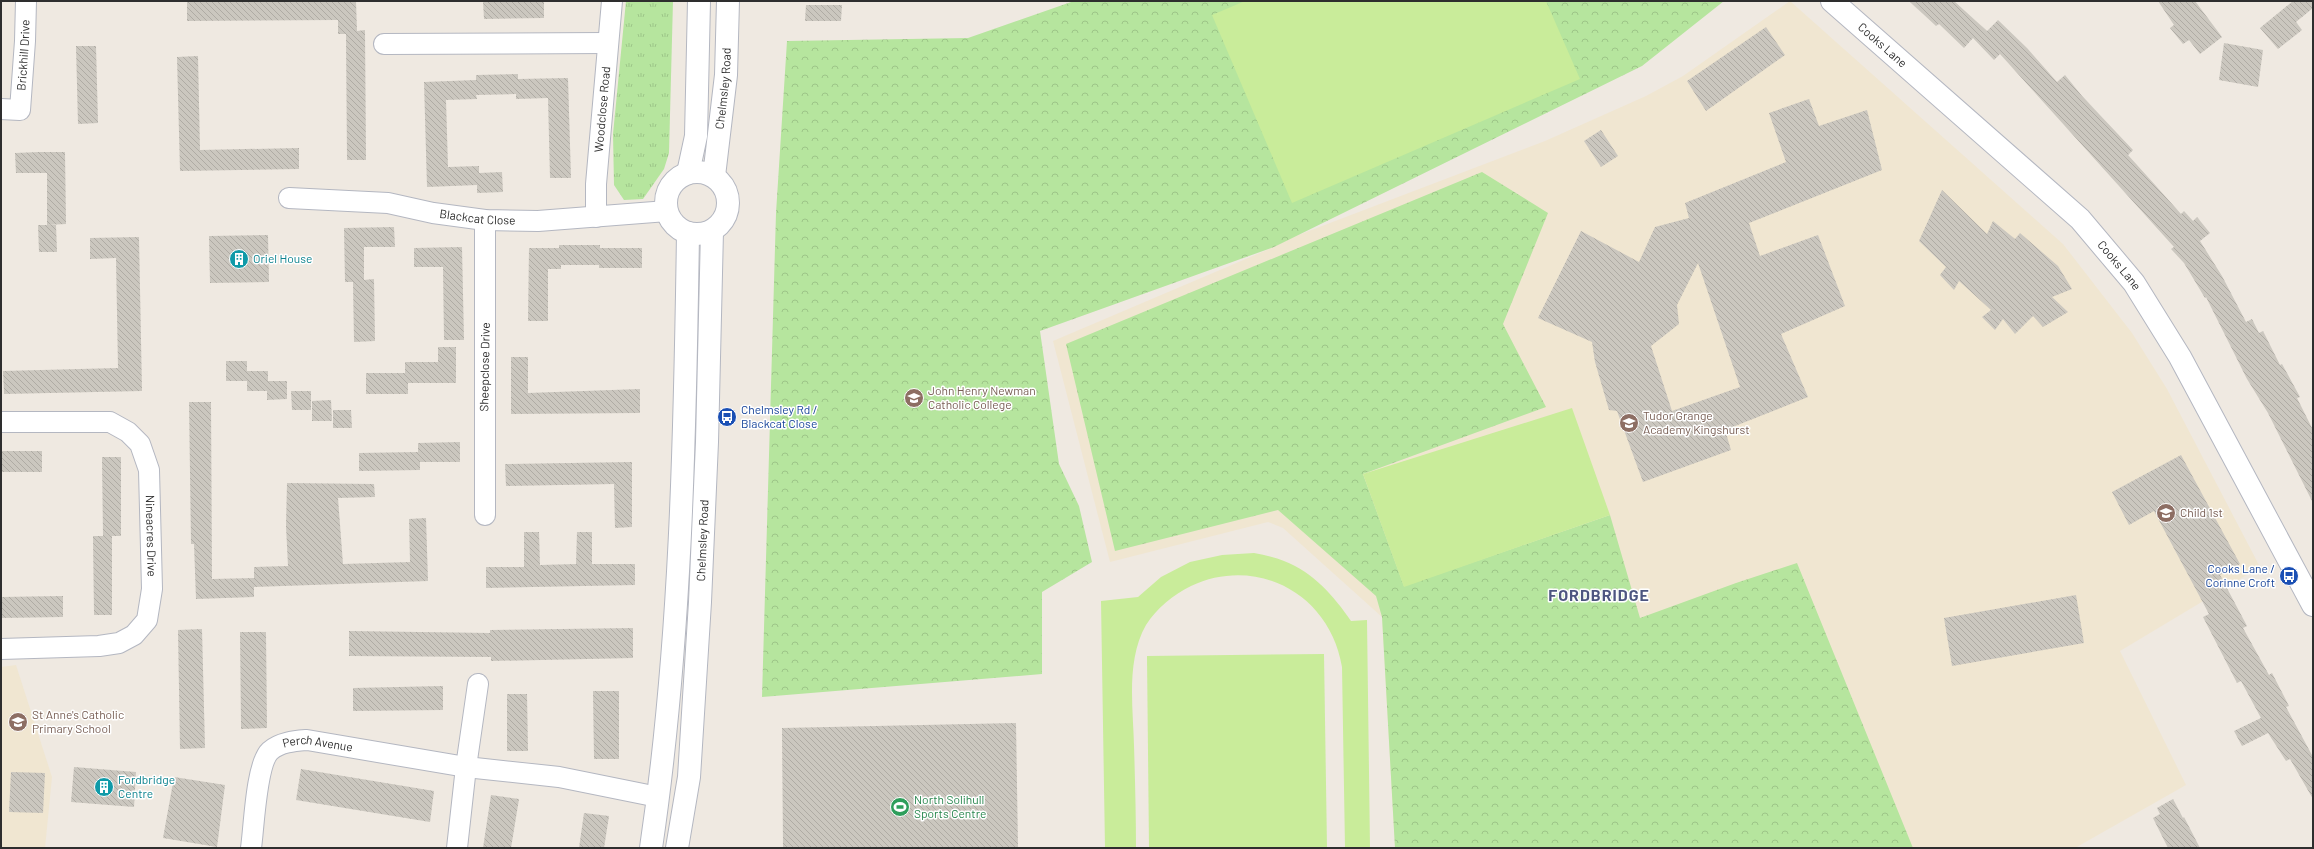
<svg xmlns="http://www.w3.org/2000/svg" width="2314" height="849" viewBox="0 0 2314 849" font-family="Barlow,sans-serif">
<style>
.education{fill:#f0e6d1}
.grass{fill:url(#grass-tufts)}
.park{fill:url(#park-crowns)}
.pitch{fill:#c9ec9a}
.building{fill:url(#building-back-hatch);fill-rule:evenodd}
.lines{fill:none;stroke-linecap:round;stroke-linejoin:round}
.street-casing{stroke:#b4b7c1;stroke-width:22}
.secondary-casing{stroke:#b4b7c1;stroke-width:24}
.street{stroke:#fff;stroke-width:20}
.secondary{stroke:#fff;stroke-width:22}
.labels{text-anchor:middle;stroke-width:3;stroke-linejoin:round;paint-order:stroke}
.street-label{font-size:12px;fill:#2e2e2e;stroke:#fff}
.culture-label{font-size:12px;fill:#0d838f;stroke:#fff;text-anchor:start}
.education-label{font-size:12px;fill:#785e54;stroke:#fff;text-anchor:start}
.transit-label{font-size:12px;fill:#164399;stroke:#fff;text-anchor:start}
.leisure-label{font-size:12px;fill:#27864d;stroke:#fff;text-anchor:start}
.district-label{font-size:16px;font-weight:bold;letter-spacing:1px;fill:#4d5680;stroke:#fff}
</style>
<defs>
<pattern id="grass-tufts" width="24" height="20" patternUnits="userSpaceOnUse"><rect width="24" height="20" fill="#b6e59e"/><path d="M3 7l-1-3M5 7V3M7 7l1-3M15 17l-1-3M17 17v-4M19 17l1-3" fill="none" stroke="#9dc588"/></pattern>
<pattern id="park-crowns" width="20" height="18" patternUnits="userSpaceOnUse"><rect width="20" height="18" fill="#b6e59e"/><path d="M2 6a3 3 0 1 1 6 0M12 15a3 3 0 1 1 6 0" fill="none" stroke="#9dc588"/></pattern>
<pattern id="building-back-hatch" width="6" height="6" patternUnits="userSpaceOnUse"><rect width="6" height="6" fill="#cbc7bf"/><path d="M-1 5l2 2M0 0l6 6M5-1l2 2" fill="none" stroke="#afaba4"/></pattern>
</defs>
<rect width="100%" height="100%" fill="#efe9e1"/>
<g class="education">
<path d="M1790 1 2063 244 2132 333 2167 389 2260 567 2120 651 2186 785 2075 848H1395L1382 617 1283 528 1268 522 1110 562 1053 341 1274 247 1288 239 1545 141 1646 96 1683 76Z"/>
<path d="M16 665 52 777 45 848H1V667Z"/>
</g>
<path class="grass" d="M626 1H673L669 153 664 169 643 199 624 200 614 185 613 134Z"/>
<g class="park">
<path d="M1074 1H1724L1642 66 1274 247 1040 331 1059 464 1079 506 1092 562 1042 592V674L762 697 776 213 787 41 968 38Z"/>
<path d="M1482 172 1548 213 1503 324 1546 407 1363 474 1404 586 1610 515 1640 618 1736 583 1797 563 1913 848H1395L1382 617 1376 596 1278 510 1115 551 1066 344Z"/>
</g>
<g class="pitch">
<path d="M1245 1H1546L1580 79 1292 203 1212 15Z"/>
<path d="M1572 408 1610 515 1404 587 1363 474Z"/>
<path d="M1254 553C1264 555 1275 557 1284 561 1313 572 1334 596 1351 621L1367 620 1370 848H1345L1342 667C1330 594 1257 555 1191 586 1173 595 1157 608 1146 625 1126 660 1133 707 1134 745 1135 779 1136 814 1136 848H1105L1101 601 1138 597 1161 577 1190 562 1222 555Z"/>
<path d="M1324 654 1327 848H1149L1147 656Z"/>
</g>
<g class="building">
<path d="M187 1H356L357 31 365 30 366 160H347L346 34H338V20L187 21Z"/>
<path d="M483 1H544V18L484 19Z"/>
<path d="M1909 1H1954L1987 31 1998 20 2027 48 2057 82 2065 75 2082 96 2133 150 2128 155 2156 186 2181 214 2184 211 2193 221 2197 217 2210 233 2200 241 2222 276 2246 322 2252 319 2259 333 2263 331 2280 365 2282 364 2300 397 2297 398 2313 430V503L2268 413 2247 379 2206 297 2205 298 2184 263 2171 249 2174 247 2000 54 1994 60 1973 38 1964 48 1939 24 1936 26Z"/>
<path d="M2158 1H2195L2222 37 2200 54 2189 40 2183 44 2170 28 2174 25Z"/>
<path d="M2293 1H2313V8L2296 22 2302 30 2278 49 2260 28Z"/>
<path d="M806 5H842L841 21H805Z"/>
<path d="M1766 27 1785 55 1706 111 1687 81Z"/>
<path d="M2224 43 2263 50 2258 87 2219 80Z"/>
<path d="M76 46H96L98 123 78 124Z"/>
<path d="M198 56 200 150 299 148V169L180 171 177 57Z"/>
<path d="M518 74V79L568 78 571 178H550L548 98 516 99V94L476 95 477 99 446 100 448 167 479 166V173L502 172 503 192 477 193V185L427 187 424 82 476 80V75Z"/>
<path d="M1809 99 1819 126 1867 110 1882 170 1749 223 1760 256 1818 235 1845 306 1781 334 1808 397 1725 430 1731 450 1643 482 1617 411 1609 410 1595 362 1592 342 1538 318 1581 231 1639 262 1655 227 1689 218 1685 203 1786 162 1769 113ZM1698 263 1740 387 1672 411 1651 346 1679 324 1677 305Z"/>
<path d="M1601 130 1618 156 1601 167 1584 141Z"/>
<path d="M39 152H65L66 224 47 225V173H16L15 153Z"/>
<path d="M1942 190 1987 234 1993 221 2015 239 2020 233 2058 266 2072 289 2052 297 2068 312 2043 327 2033 316 2015 334 2003 319 1995 330 1982 317 1991 310 1959 281 1954 290 1940 275 1946 267 1919 241Z"/>
<path d="M38 225H56L57 252H39Z"/>
<path d="M394 227 395 247H364V280L374 279 375 341 354 342 353 282H345L344 228Z"/>
<path d="M268 235 269 282 210 283 209 236Z"/>
<path d="M139 237 142 391 4 394 3 371 118 368 116 258 90 259V238Z"/>
<path d="M559 245H600V248H642V268H599V265H561V269H548V321H528L529 248H559Z"/>
<path d="M462 247 464 340H444L443 267H414V248Z"/>
<path d="M438 347H456V383H408V394H366V373H405V362H438Z"/>
<path d="M511 357H528V393L640 389V413L511 414Z"/>
<path d="M226 361H247V371H268V381H287V399L267 400V391H247V381H226Z"/>
<path d="M291 391H311V410H292Z"/>
<path d="M331 400 332 421H312V401Z"/>
<path d="M189 402H211L212 579 254 578V567L288 566 286 526 287 483 374 484 375 497 338 498 343 564 410 562 409 519 426 518 428 581 254 587V597L196 599 194 544H191Z"/>
<path d="M333 410H351L352 428H333Z"/>
<path d="M460 442V462H420V470L359 471V453L418 452V443Z"/>
<rect x="1" y="451" width="41" height="21"/>
<path d="M2181 455 2240 564 2220 575 2247 626 2243 628 2269 675 2272 673 2289 706 2286 707 2313 757V799L2290 759 2286 761 2268 733 2242 746 2234 731 2261 718 2241 681 2237 683 2203 617 2209 614 2154 511 2129 525 2112 492Z"/>
<path d="M102 457H121V536H103Z"/>
<path d="M632 462V527L615 528 614 484 506 486 505 464Z"/>
<path d="M524 532H539L540 565 576 564 577 532H592V564H635V585L486 588V567H524Z"/>
<path d="M93 536H112V615H94Z"/>
<path d="M2076 595 2084 643 1952 666 1944 618Z"/>
<path d="M63 596V617L1 618V597Z"/>
<path d="M633 628V658L491 661V657L349 656V631L490 633V630Z"/>
<path d="M202 629 205 748 180 749 178 630Z"/>
<path d="M240 632H266L267 728 241 729Z"/>
<path d="M443 686V710L353 711V688Z"/>
<path d="M593 691H619V759H594Z"/>
<path d="M507 694H527L528 751H507Z"/>
<path d="M1016 723 1018 848H783L782 728Z"/>
<path d="M74 767 136 772 134 807 71 802Z"/>
<path d="M301 769 434 791 430 822 296 800Z"/>
<path d="M11 772 45 773 43 813 9 812Z"/>
<path d="M174 777 225 785 217 847 163 838Z"/>
<path d="M491 795 519 799 511 848H483Z"/>
<path d="M2173 799 2183 818 2184 817 2200 848H2168L2153 818 2160 814 2157 808Z"/>
<path d="M584 813 609 816 604 848H579Z"/>
</g>
<g class="lines">
<g class="street-casing">
<g id="street">
<path d="M384 44 608 43"/>
<path id="s1" d="M1 109 20 110 25 41 26 1"/>
<path id="s2" d="M289 198 388 203 433 213 485 220 538 221 667 211"/>
<path id="s3" d="M596 217V184L612 1"/>
<path d="M485 220V515"/>
<path id="s4" d="M1 422H110L128 432 140 444 149 470 152 589 147 620 134 635 119 643 99 646 1 649"/>
<path id="s5" d="M251 848C254 828 256 764 270 751 280 742 295 741 307 740L466 767 559 777 658 797"/>
<path d="M457 848 466 767 478 684"/>
</g>
</g>
<g class="secondary-casing">
<g id="secondary">
<path id="s6" d="M1832 1 2080 219 2134 283 2180 357 2313 605"/>
<circle cx="697" cy="203" r="31"/>
<path d="M688 173 696 136 699 1"/>
<path id="s7" d="M714 176 726 75 728 1"/>
<path d="M651 848C681 645 685 438 688 233"/>
<path id="s8" d="M677 848 689 777 700 602 707 442 712 231"/>
</g>
</g>
<use href="#street" class="street"/>
<use href="#secondary" class="secondary"/>
</g>
<defs>
<g id="building-disc" transform="scale(1)"><circle r="9.5" fill="#0f9aa8" stroke="#fff"/><path d="M-4-6H4V6H1V3H-1V6H-4ZM-2.5-4.3h1.7v1.8h-1.7ZM.8-4.3h1.7v1.8H.8ZM-2.5-1h1.7V.8h-1.7ZM.8-1h1.7V.8H.8Z" fill="#fff"/></g>
<g id="school-disc" transform="scale(1)"><circle r="9.5" fill="#8d6e63" stroke="#fff"/><path d="M0-5L7-2L0 1L-7-2ZM-4 1L0 2.5L4 1V4Q0 6-4 4Z" fill="#fff"/></g>
<g id="bus-disc" transform="scale(1)"><circle r="9.5" fill="#1a4fb4" stroke="#fff"/><path d="M-5-6H5V4H4V6H2V4H-2V6H-4V4H-5ZM-3.5-4V0h7V-4ZM-3.5 1.2v1.5H-2V1.2ZM2 1.2v1.5H3.5V1.2Z" fill="#fff"/></g>
<g id="stadium-disc" transform="scale(1)"><circle r="9.5" fill="#2e9e5b" stroke="#fff"/><path d="M0-5a6.5 5 0 1 0 0 10a6.5 5 0 1 0 0-10ZM-3.5-1.8h7v3.6h-7Z" fill="#fff"/></g>
</defs>
<g fill-rule="evenodd">
<use href="#building-disc" x="239" y="259"/>
<use href="#school-disc" x="914" y="398"/>
<use href="#bus-disc" x="727" y="417"/>
<use href="#school-disc" x="1629" y="423"/>
<use href="#school-disc" x="2166" y="513"/>
<use href="#bus-disc" x="2289" y="576"/>
<use href="#school-disc" x="18" y="722"/>
<use href="#building-disc" x="104" y="787"/>
<use href="#stadium-disc" x="900" y="807"/>
</g>
<g class="labels">
<g class="street-label">
<text dy="4" stroke="none"><textPath href="#s6" startOffset="67">Cooks Lane</textPath></text>
<text dy="4" stroke="none"><textPath href="#s1" startOffset="74">Brickhill Drive</textPath></text>
<text dy="4" stroke="none"><textPath href="#s7" startOffset="88">Chelmsley Road</textPath></text>
<text dy="4" stroke="none"><textPath href="#s3" startOffset="108">Woodclose Road</textPath></text>
<text dy="4" stroke="none"><textPath href="#s2" startOffset="190">Blackcat Close</textPath></text>
<text dy="4" stroke="none"><textPath href="#s6" startOffset="391">Cooks Lane</textPath></text>
<text transform="translate(485 367) rotate(-89)" y="4">Sheepclose Drive</text>
<text dy="4" stroke="none"><textPath href="#s4" startOffset="240">Nineacres Drive</textPath></text>
<text dy="4" stroke="none"><textPath href="#s8" startOffset="309">Chelmsley Road</textPath></text>
<text dy="4" stroke="none"><textPath href="#s5" startOffset="150">Perch Avenue</textPath></text>
</g>
<g class="culture-label">
<text x="253" y="263">Oriel House</text>
<text x="118" y="784">Fordbridge<tspan x="118" dy="14">Centre</tspan></text>
</g>
<g class="education-label">
<text x="928" y="395">John Henry Newman<tspan x="928" dy="14">Catholic College</tspan></text>
<text x="1643" y="420">Tudor Grange<tspan x="1643" dy="14">Academy Kingshurst</tspan></text>
<text x="2180" y="517">Child 1st</text>
<text x="32" y="719">St Anne's Catholic<tspan x="32" dy="14">Primary School</tspan></text>
</g>
<g class="transit-label">
<text x="741" y="414">Chelmsley Rd /<tspan x="741" dy="14">Blackcat Close</tspan></text>
<text x="2275" y="573" text-anchor="end">Cooks Lane /<tspan x="2275" dy="14">Corinne Croft</tspan></text>
</g>
<g class="leisure-label">
<text x="914" y="804">North Solihull<tspan x="914" dy="14">Sports Centre</tspan></text>
</g>
<g class="district-label">
<text x="1599" y="601">FORDBRIDGE</text>
</g>
</g>
<rect width="2314" height="849" fill="none" stroke="#2e2e2e" stroke-width="4"/>
</svg>
